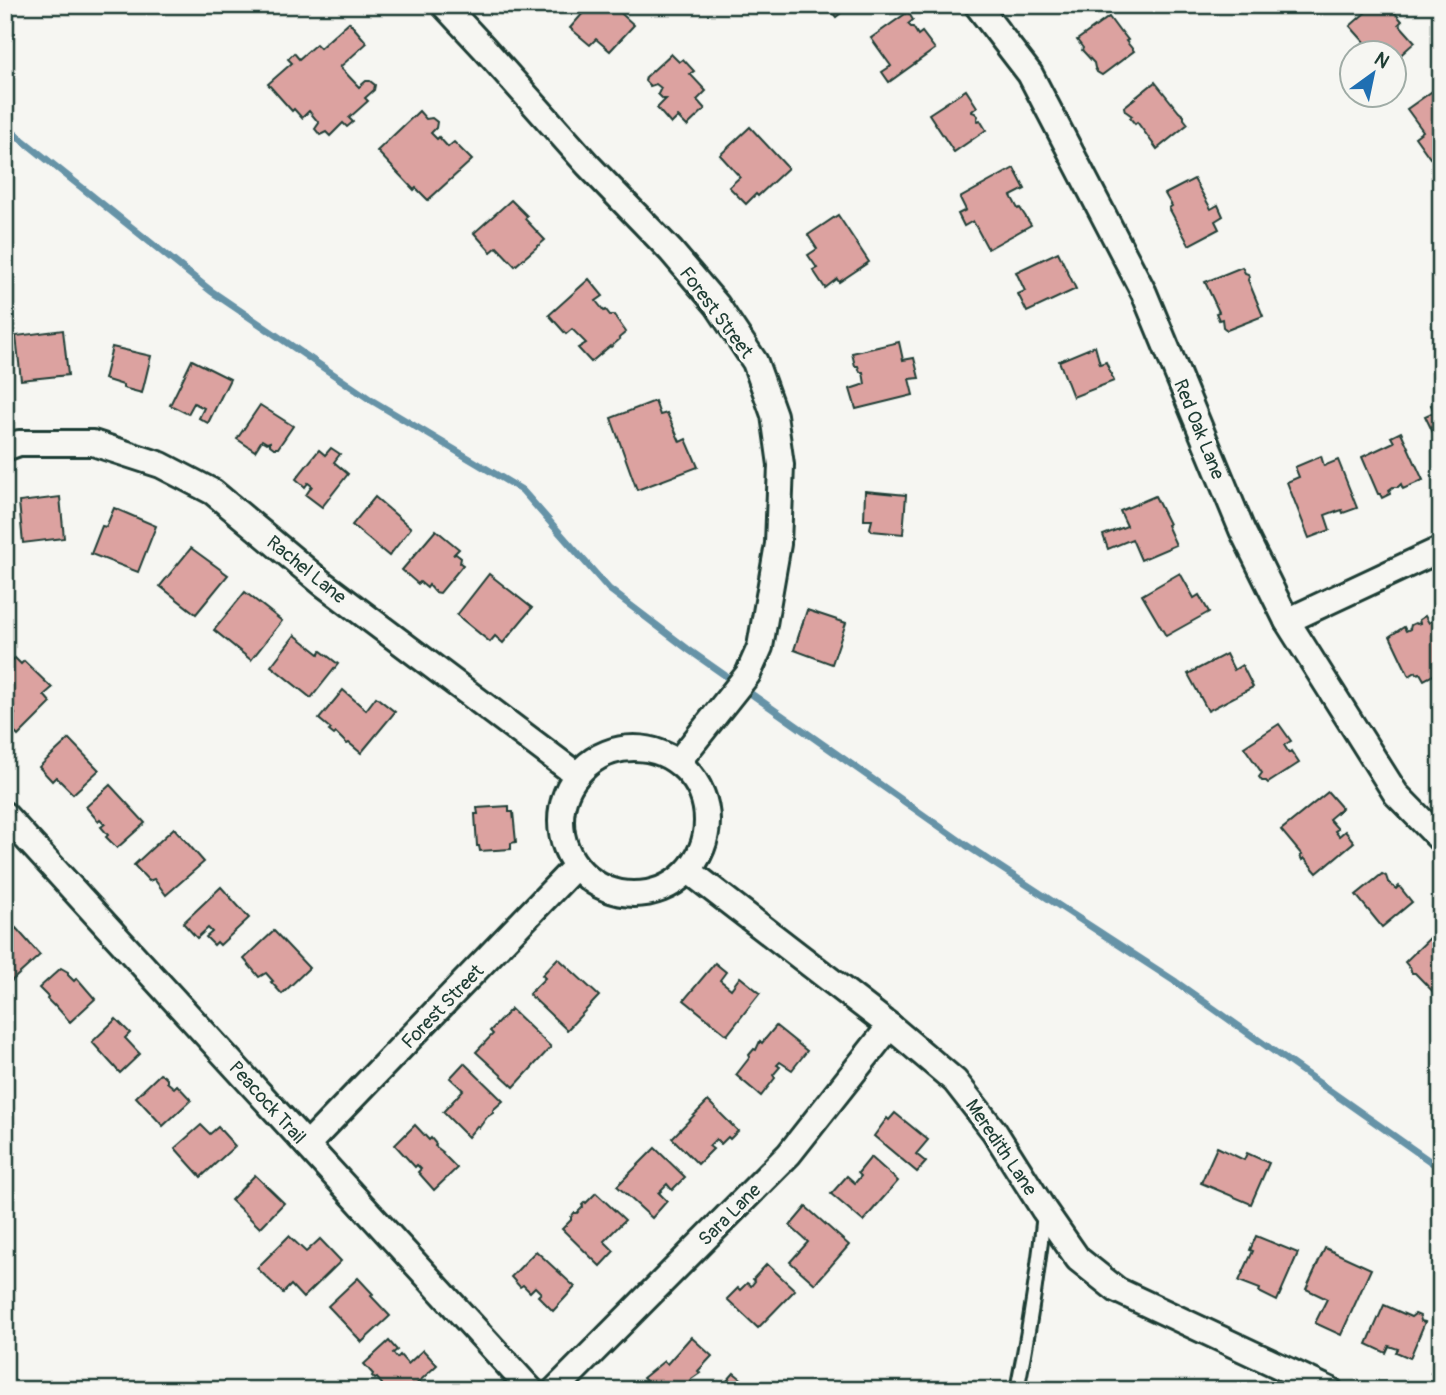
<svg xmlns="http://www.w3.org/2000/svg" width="1446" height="1395" viewBox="0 0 1446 1395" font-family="Pangolin,sans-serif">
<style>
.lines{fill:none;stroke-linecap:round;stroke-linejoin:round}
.stream{stroke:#6693a7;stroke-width:7}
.building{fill:#dca2a0;stroke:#1f3d34;stroke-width:2}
.lane-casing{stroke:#1f3d34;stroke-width:18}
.street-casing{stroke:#1f3d34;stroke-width:30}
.lane{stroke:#f6f6f2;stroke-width:12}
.street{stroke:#f6f6f2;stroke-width:24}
.labels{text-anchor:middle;stroke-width:7;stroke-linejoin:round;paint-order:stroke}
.street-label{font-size:19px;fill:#1f3d34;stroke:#f6f6f2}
</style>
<rect width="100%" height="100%" fill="#f6f6f2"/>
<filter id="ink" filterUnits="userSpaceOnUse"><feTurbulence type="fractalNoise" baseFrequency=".0143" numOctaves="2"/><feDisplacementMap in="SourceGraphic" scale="14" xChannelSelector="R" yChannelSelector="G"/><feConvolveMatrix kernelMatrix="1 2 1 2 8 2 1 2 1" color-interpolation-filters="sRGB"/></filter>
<g filter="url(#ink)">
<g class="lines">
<path class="stream" d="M5 126 211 291 371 400 522 490 609 589 689 650 966 845 1176 982 1441 1169"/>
</g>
<g class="building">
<path d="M590 5H612L634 25 610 51 596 39 590 45 570 28Z"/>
<path d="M813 5H851L836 17 827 6 818 13Z"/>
<path d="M1374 5H1388L1402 21 1399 24 1415 42 1394 61V52H1373L1350 26Z"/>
<path d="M908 12 913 20 908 24 911 27H913L918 35 922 32 935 49 889 82 882 72 891 66 871 38Z"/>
<path d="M1109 17 1120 32 1121 31 1128 40 1126 41 1134 51 1102 75 1097 72 1095 68 1094 63 1082 50 1083 48 1077 40Z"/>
<path d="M349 22 367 43 340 67 359 87 366 81H370L375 85 374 90 365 98 368 101 349 118 353 122 347 127 343 123 330 136 326 132 320 135 315 129 319 123 309 111 302 118 294 109 292 111 268 84 292 63 288 59 294 53 299 59 316 44 320 48Z"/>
<path d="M671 54 679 62 683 59 694 71 690 74 706 91 697 100 705 109 687 126 678 117 671 124 657 108 666 99H663L658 94 661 88 656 84 650 86 645 81 646 77Z"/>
<path d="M1155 82 1179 112 1184 116V119L1188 124 1157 149 1137 122 1135 124 1130 118 1132 116 1125 111 1124 107Z"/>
<path d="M1441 85V150L1430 158 1415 137 1423 131 1407 109Z"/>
<path d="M966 90 977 107 972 111V112L975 113 978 116 977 119 978 121 980 120 986 130 954 152 929 114Z"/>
<path d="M419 111 426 119 432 118 437 122 436 128 431 133 437 139 439 137 448 147 454 142 472 160 428 200 416 188 414 190 377 151Z"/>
<path d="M750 127 788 168 758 196 756 194 746 204 729 187 740 177 720 155Z"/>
<path d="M1014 168 1025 189 1011 196 1018 209 1020 208 1031 225 988 249 973 221 964 226 958 214 966 210 960 198Z"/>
<path d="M1194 179 1211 209 1218 205 1223 216 1215 221 1219 229 1189 245 1169 208 1172 206 1165 194Z"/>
<path d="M511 200 527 216 525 219 545 240 515 266 497 247 491 252 474 233Z"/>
<path d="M838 215 869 262 839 282 837 279 825 288 813 270 817 268 808 255 817 249 808 235Z"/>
<path d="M1058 252 1076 289 1027 312 1018 294 1025 291 1016 272Z"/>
<path d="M1242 267 1245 273 1248 274 1249 277 1248 280 1263 316 1227 330 1223 327 1222 319 1219 320 1216 313 1219 312 1205 282Z"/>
<path d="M589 279 603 296 596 301 604 311 606 310 610 315H614L626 332 619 338 620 339 611 347 610 346 591 362 578 348 586 343 572 329 566 334 549 315Z"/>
<path d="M63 330 68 375 21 380 16 336Z"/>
<path d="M899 342 903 360 914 358 919 378 909 379 913 395 856 409 850 389 865 384 863 372H860L858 366H855L852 353Z"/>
<path d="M1095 346 1100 364 1106 362 1114 381 1073 397 1059 361Z"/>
<path d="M112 347 151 356 142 393 123 388V385L104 379Z"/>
<path d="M192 360 230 379 208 423 199 418 204 408 194 403 188 414 170 405Z"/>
<path d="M1441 400V449L1425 416 1434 412 1431 405Z"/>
<path d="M655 401 660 415 667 413 680 442 686 439 698 467 637 490 611 418Z"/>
<path d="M260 405 293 426 278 448H274L270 445V442L267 443 262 440 255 451 237 439Z"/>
<path d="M1401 432 1423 480 1403 489 1401 484 1398 487H1393L1389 490 1390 494 1382 498 1380 494H1378L1362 457 1394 442 1391 437Z"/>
<path d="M331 448 340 454 334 462 348 474 322 507 306 495 312 486 308 483 305 487 296 479 319 450 325 455Z"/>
<path d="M1321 456 1324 466 1338 460 1357 508 1343 513 1342 510 1336 512V511L1325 515 1330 530 1309 538 1287 482 1299 477 1295 467Z"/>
<path d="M865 491 906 495 903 534 872 531 870 528 872 520H864Z"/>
<path d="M1155 496 1169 524 1167 525 1176 545 1141 560 1132 539 1108 549 1103 535 1127 526 1120 511Z"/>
<path d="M60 497 64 538 23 543 19 502Z"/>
<path d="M375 497 411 528 389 556 352 525Z"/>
<path d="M114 508 156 526 138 572 91 554 102 526 106 527Z"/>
<path d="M436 530 459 549 453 555 456 554 461 558 460 563 463 565 440 593 435 592 429 585 427 588 420 582 418 584 402 570Z"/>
<path d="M191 548 228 575 196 614 160 586Z"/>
<path d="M1180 573 1194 598 1199 595 1209 612 1166 636 1142 595Z"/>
<path d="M489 574 532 608 503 643 495 636 490 642 457 615Z"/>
<path d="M245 592 282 621 251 660 214 630Z"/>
<path d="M807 610 846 623 832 664 794 650Z"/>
<path d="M1425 616 1429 623 1437 617 1441 618V661L1438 663 1441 671 1424 680 1420 673 1417 674 1416 672 1409 676 1390 636 1404 627 1406 631 1410 629 1411 625 1415 623 1417 624 1420 623 1419 620Z"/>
<path d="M295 635 319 654 321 651 338 664 311 698 271 666Z"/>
<path d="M1226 654 1234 670 1242 665 1253 687 1208 711 1188 674Z"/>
<path d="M15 658 21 664 24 661 52 688 44 695 51 703 18 736 6 723 15 714 5 704V667Z"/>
<path d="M343 690 366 710 376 697 395 712 361 753 349 743 347 744 336 733 334 735 329 731 331 729 319 719Z"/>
<path d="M1279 724 1291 741 1284 745 1289 753 1291 751 1299 763 1268 783 1266 781H1262L1259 777 1262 773 1244 747Z"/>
<path d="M69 739 99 770 73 794 56 777 52 781 39 767Z"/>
<path d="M110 785 145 823 117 848 106 837 108 835 101 827 105 824 100 819 98 821 86 807Z"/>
<path d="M1328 792 1342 808 1329 819 1338 829 1335 831 1339 836 1345 831 1354 842 1317 873 1304 858 1302 860 1300 856 1302 855 1281 830Z"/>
<path d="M509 806V812H513L516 842 511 843V849L480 851 479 846H477L475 814H478L477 808Z"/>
<path d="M174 828 204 862 166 895 154 879 149 881 134 865Z"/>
<path d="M1382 874 1386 876 1388 882 1396 889 1399 886 1412 902 1382 927 1356 895Z"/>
<path d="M221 887 249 918 220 945 217 942 214 945 206 937 212 932 208 928 197 938 183 923Z"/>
<path d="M5 928 10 933 16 928 40 955 7 985 5 983Z"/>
<path d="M274 931 309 968 282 994 271 982 273 981 266 973 259 977 244 959Z"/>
<path d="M1434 934 1441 942V1000L1415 973H1412L1409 967 1405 962Z"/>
<path d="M558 958 599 996 567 1030 529 994 545 978 542 975Z"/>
<path d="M715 963 726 972 720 980 731 989 740 977 760 993 727 1035 684 1000Z"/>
<path d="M61 968 68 972V975L74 981 77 978 95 999 70 1022 55 1005 54 1006 47 999 48 997 39 988Z"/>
<path d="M511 1009 551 1047 514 1087 476 1052 493 1034 490 1031Z"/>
<path d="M116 1019 130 1033 125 1038 140 1054 120 1073 92 1042Z"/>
<path d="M776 1026 807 1051 792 1070 780 1062 777 1065 780 1067 773 1075 775 1078 761 1096 736 1075 750 1057 749 1055 754 1049 756 1050 760 1041 762 1043Z"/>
<path d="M464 1063 503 1101 493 1110V1113L487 1117 479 1128 477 1126 468 1137 443 1112 463 1090 450 1078Z"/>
<path d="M160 1074 164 1076 167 1079V1082L174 1088 177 1085 191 1100 163 1126 136 1097Z"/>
<path d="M708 1101 738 1131 730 1139 728 1137 721 1144 716 1139 709 1146 713 1149 698 1164 672 1138Z"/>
<path d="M895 1113 928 1140 916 1154 926 1162 917 1172 874 1136 887 1118 889 1120Z"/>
<path d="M201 1125 210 1134 218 1127 235 1146 201 1177 175 1148Z"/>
<path d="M415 1125 429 1140 431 1138 436 1144 435 1146 443 1152 442 1153 457 1168 434 1190 418 1172 421 1169 417 1165 415 1167 395 1145Z"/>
<path d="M1217 1147 1244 1160 1247 1153 1269 1163 1251 1204 1201 1183Z"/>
<path d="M655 1148 685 1177 672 1190 667 1184 659 1192H660L659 1193 667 1201 652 1218 617 1186Z"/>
<path d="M871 1157 898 1181 863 1221 831 1194 847 1176 855 1183 861 1176 858 1173Z"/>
<path d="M255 1175 284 1203 260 1228 231 1200Z"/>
<path d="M596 1193 625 1220 604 1241 614 1251 600 1266 562 1229 571 1220V1217L574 1213H577L583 1207 582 1205 585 1202 586 1203Z"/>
<path d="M806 1207 849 1245 815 1284 790 1262 808 1242 790 1226Z"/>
<path d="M289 1236 306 1252 320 1239 341 1261 303 1298 291 1285 283 1293 257 1268Z"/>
<path d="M1256 1236 1298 1253 1277 1301 1259 1292 1260 1289 1239 1281 1253 1251 1250 1250Z"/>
<path d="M1325 1248 1371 1269 1341 1335 1315 1323 1327 1299 1306 1289Z"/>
<path d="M536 1251 575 1287 553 1311 538 1296 541 1293 535 1287 530 1292 523 1285 520 1287 511 1277Z"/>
<path d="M767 1264 795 1290 758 1328 727 1299 738 1288 740 1290 747 1283 751 1286 755 1281 753 1279Z"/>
<path d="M358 1278 373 1294 371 1296 390 1316 362 1342 328 1306Z"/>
<path d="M1384 1305 1411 1317 1415 1314 1420 1316 1421 1321 1425 1322 1410 1358 1396 1352 1398 1349 1389 1346 1386 1353 1367 1344Z"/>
<path d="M691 1337 712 1356 698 1371 700 1373 690 1380 691 1382 687 1386 686 1385 681 1390H655L643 1378 664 1361 667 1364Z"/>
<path d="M389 1341 397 1350 393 1353 397 1358 400 1355 408 1364 423 1350 437 1365 410 1390H385L382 1387V1384L377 1378 375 1379 372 1376 373 1374 364 1364Z"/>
<path d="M1441 1352V1377L1431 1373Z"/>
<path d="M734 1373 745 1382 746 1381 750 1384 749 1386 753 1390H719Z"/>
</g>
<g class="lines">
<g class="lane-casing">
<path id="lane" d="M1017 1390C1029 1331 1038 1273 1044 1214"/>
</g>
<g class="street-casing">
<g id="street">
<path d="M444 5 484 48 588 165 671 251 717 305 755 362 774 415 781 465 778 544 760 647 748 674 678 762"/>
<path d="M977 5 1030 74 1144 293 1242 530 1287 621 1396 794 1441 840"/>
<path d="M5 448 19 443H93L161 465 213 492 322 583 577 775"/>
<path d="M1287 621 1441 549"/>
<circle cx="634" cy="821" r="73"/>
<path d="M5 815 531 1390"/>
<path d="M689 871 890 1026 955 1081 994 1131 1044 1210 1078 1259 1117 1290 1330 1390"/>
<path d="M307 1145 576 866"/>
<path d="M555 1390 789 1154 890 1026"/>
</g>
</g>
<use href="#lane" class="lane"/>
<use href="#street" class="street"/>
</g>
</g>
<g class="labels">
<g class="street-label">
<text transform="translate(717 312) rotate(53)" y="7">Forest Street</text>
<text transform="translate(1200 429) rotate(68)" y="7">Red Oak Lane</text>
<text transform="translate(307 569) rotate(39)" y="7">Rachel Lane</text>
<text transform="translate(442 1006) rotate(-46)" y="7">Forest Street</text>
<text transform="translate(268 1102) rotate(48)" y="7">Peacock Trail</text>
<text transform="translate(1002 1147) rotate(56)" y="7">Meredith Lane</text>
<text transform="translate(729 1214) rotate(-45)" y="7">Sara Lane</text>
</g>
</g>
<rect width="1446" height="1395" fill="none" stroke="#f6f6f2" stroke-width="28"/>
<rect x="14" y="14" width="1418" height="1367" fill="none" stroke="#1f3d34" stroke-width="2.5" filter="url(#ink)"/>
<g transform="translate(1373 74) rotate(33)"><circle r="33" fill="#f6f6f2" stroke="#a0aca6" stroke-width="2"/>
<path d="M0-5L12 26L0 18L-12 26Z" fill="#1f6fb2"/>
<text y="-10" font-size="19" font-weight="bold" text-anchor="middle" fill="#1f3d34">N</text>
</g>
</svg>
